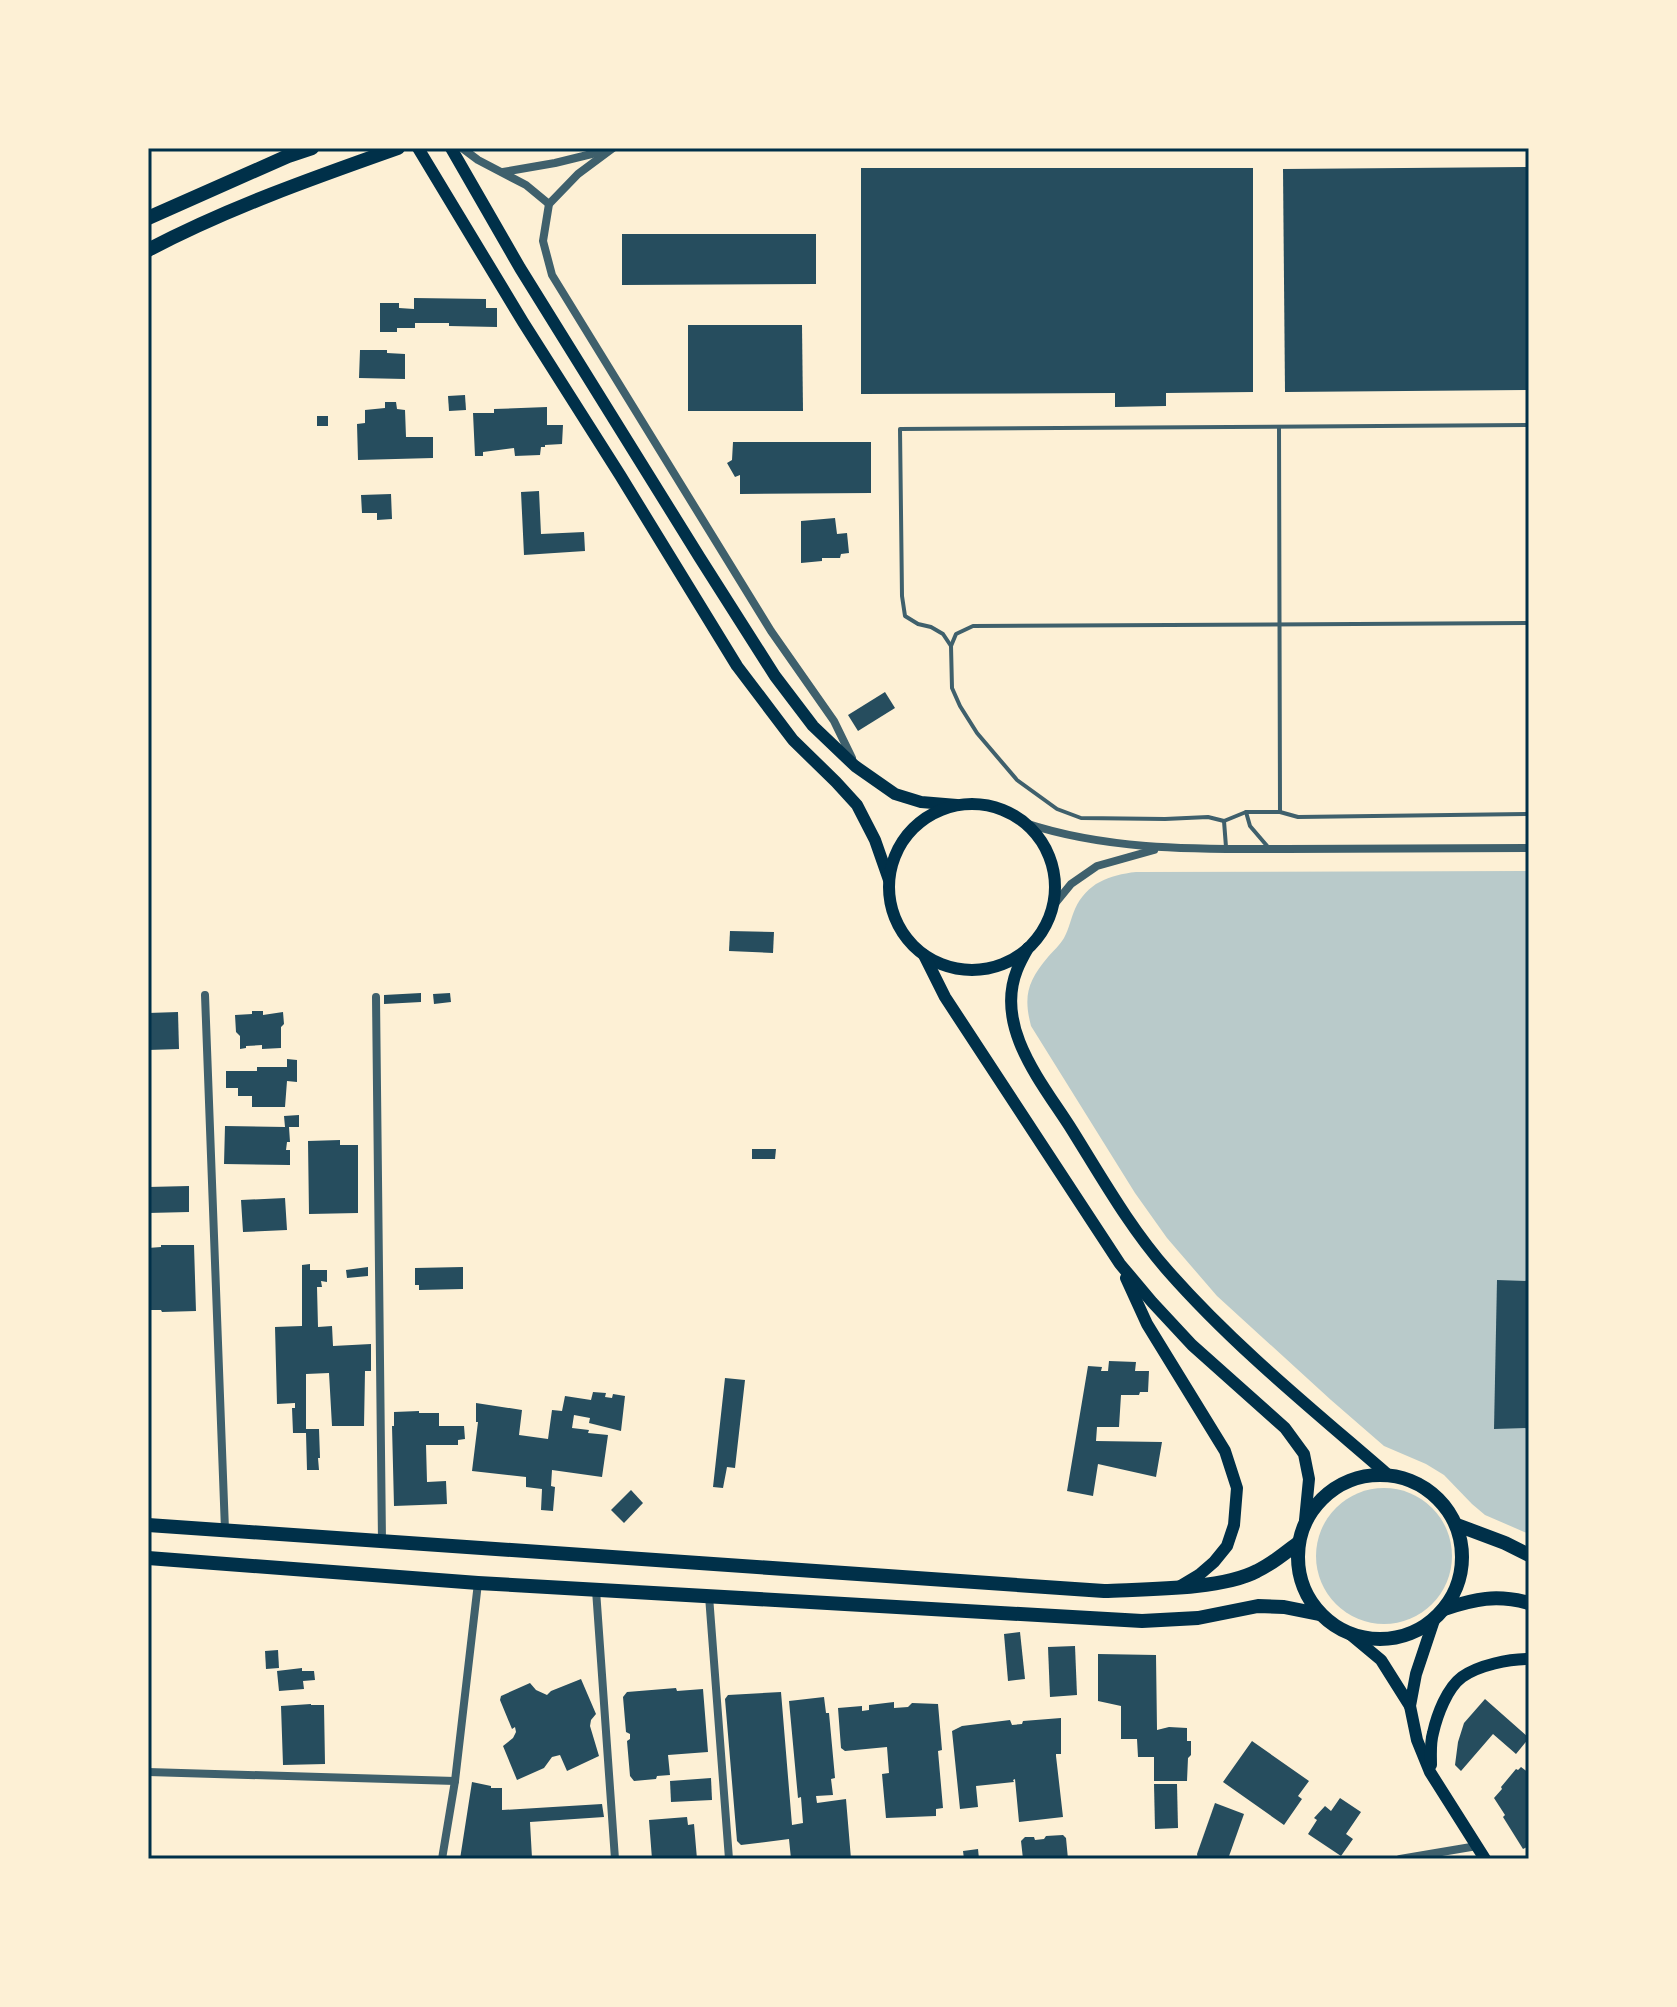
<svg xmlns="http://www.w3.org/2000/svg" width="1677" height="2007" viewBox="0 0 1677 2007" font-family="'Public Sans',sans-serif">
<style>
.green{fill:#b9caca}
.building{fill:#264d5e}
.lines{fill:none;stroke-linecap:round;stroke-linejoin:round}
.service{stroke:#3f606c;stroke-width:4}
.minor{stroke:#3f606c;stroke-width:8}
.secondary{stroke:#003049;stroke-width:12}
.primary{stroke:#003049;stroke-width:14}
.trunk{stroke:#003049;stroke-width:14}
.neatline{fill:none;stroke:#003049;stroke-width:3}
</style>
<rect width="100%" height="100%" fill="#fdf0d5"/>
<g class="green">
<path d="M1529 871V1534L1485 1515 1472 1504 1444 1475 1426 1464 1384 1446 1331 1400 1217 1296 1167 1238 1135 1193 1031 1026C1023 995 1028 981 1048 957 1053 951 1060 945 1064 938 1069 929 1071 918 1075 909 1087 883 1109 875 1136 872Z"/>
<circle cx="1384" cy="1556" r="68"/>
</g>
<g class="building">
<path d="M1529 167V390L1285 392 1283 169Z"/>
<path d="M861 168H1253V392L1166 393V406L1115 407V393L861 394Z"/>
<path d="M622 234H816V284L622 285Z"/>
<path d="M414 298 486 299V308H497V327L449 326V323H415V328H397V332H380V303H399V308L414 309Z"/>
<path d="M688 325H802L803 411H688Z"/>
<path d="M360 350H387V353L405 354V379L359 378Z"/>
<path d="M465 395 466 410 449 411 448 396Z"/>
<path d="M385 402H396L397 409 405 410 406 437H433V458L358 460 357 424 365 423V410L385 408Z"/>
<path d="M547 407V425H563L562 444 545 445V447H541L540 455 515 456 514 448 483 452V456H475L473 413H494V409Z"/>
<rect x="317" y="416" width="11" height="10"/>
<path d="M733 442H871V493L740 494V475L735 477 727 463 732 460Z"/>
<path d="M539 491 541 534 584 532 585 551 524 555 521 492Z"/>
<path d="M391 494 392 519 377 520V513H362L361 495Z"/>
<path d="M835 518 837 534 847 533 849 553 841 554 840 558H822V561L801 563V521Z"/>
<path d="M885 692 895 708 858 731 848 715Z"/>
<path d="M730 931 774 932 773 953 729 951Z"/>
<path d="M421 993V1002L384 1004V995Z"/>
<path d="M450 993 451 1002 434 1004 433 994Z"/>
<path d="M252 1011H263V1015L283 1012 284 1024 281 1027V1048L262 1049V1045L246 1046V1048L240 1049V1036L236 1032 235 1015 252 1014Z"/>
<path d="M178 1012 179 1049 148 1050V1013Z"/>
<path d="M287 1059 297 1060V1082L287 1081 285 1107H252V1096H238V1088H226V1071H257V1067H287Z"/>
<path d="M299 1115V1127H289L290 1142H287L286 1150H290V1165L224 1164 225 1126 285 1127 284 1116Z"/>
<path d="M340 1140V1145H358V1213L309 1214 308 1141Z"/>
<path d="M752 1149H776L775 1159H752Z"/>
<path d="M189 1186V1212L148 1213V1187Z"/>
<path d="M285 1198 287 1230 243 1232 241 1200Z"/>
<path d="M161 1245H194L196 1311 162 1312 161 1310H150L148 1248 161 1247Z"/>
<path d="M310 1264V1270H327V1282L321 1281 322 1287H317L318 1327 332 1326 333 1346 371 1344V1371H365L364 1426H332L329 1373 306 1374V1429H319L320 1458H318L319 1470H307L306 1433H293L292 1408H295V1403L277 1404 275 1327 302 1326V1265Z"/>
<path d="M368 1267V1276L347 1278 346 1270Z"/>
<path d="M463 1267V1289L419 1290V1285H415V1268Z"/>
<path d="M1497 1280 1529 1281V1428L1494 1429Z"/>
<path d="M1109 1361 1136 1362 1135 1371H1149L1148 1392H1140L1139 1395H1121L1119 1427H1097L1096 1441 1162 1442 1156 1477 1098 1464 1093 1496 1067 1491 1088 1366 1102 1367 1101 1371H1108Z"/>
<path d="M725 1378 745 1380 735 1468 727 1467 723 1488 713 1487Z"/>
<path d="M593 1392 606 1393 605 1397 612 1398 613 1394 625 1396 621 1431 589 1423 590 1418 574 1415 572 1428 589 1430 588 1433 608 1435 602 1477 552 1470 551 1486 555 1487 553 1511 541 1510 542 1489 526 1487V1477L472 1471 478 1422H476V1403L522 1410 519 1435 548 1439 552 1410 562 1411 565 1396 591 1400Z"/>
<path d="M419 1411V1413H439V1426H464L465 1439 458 1440V1445H426L427 1482 446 1481 447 1504 394 1506 392 1426H394V1412Z"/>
<path d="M631 1490 643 1503 624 1523 611 1510Z"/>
<path d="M1020 1632 1025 1679 1008 1681 1004 1634Z"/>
<path d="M1075 1646 1077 1695 1050 1697 1048 1647Z"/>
<path d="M278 1650 279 1668 266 1669 265 1651Z"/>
<path d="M1098 1654 1156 1655 1157 1730 1169 1727 1187 1728V1741H1191V1755L1188 1758 1187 1781H1154V1757H1138L1137 1739H1121V1706L1098 1701Z"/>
<path d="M302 1668V1671H314L315 1680 303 1681 304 1689 279 1691 277 1671Z"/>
<path d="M581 1679 596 1714 591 1720 590 1726 599 1756 567 1771 560 1755 552 1757 544 1768 517 1780 503 1746 513 1738 516 1732 515 1727 512 1729 500 1700 501 1696 530 1683 536 1690 547 1695 551 1691Z"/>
<path d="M676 1688 677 1691 703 1689 708 1752 668 1755 670 1775 657 1776 656 1779 634 1781 630 1776 627 1741 630 1739V1734L626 1732 623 1697 627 1692Z"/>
<path d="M781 1692 792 1825 803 1823 801 1797 798 1798 789 1701 824 1697 826 1713H829L835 1778 831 1779 833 1795 816 1796 817 1803 846 1799 851 1859H791L789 1839 741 1845 737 1841 725 1699 728 1695Z"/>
<path d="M1485 1699 1529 1738 1516 1754 1493 1734 1461 1771 1455 1765 1458 1742 1464 1723Z"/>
<path d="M894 1702V1708L908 1707 912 1703 938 1704 942 1750 938 1751 943 1808 936 1809V1816L886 1818 882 1774 889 1773 887 1747 845 1751 841 1748 838 1708 862 1706V1711L869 1710V1705Z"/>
<path d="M311 1704V1705H324L325 1764 283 1765 281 1706Z"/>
<path d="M1061 1718V1754H1056V1756L1063 1817 1019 1822 1015 1779 1013 1780 1014 1782 976 1786 978 1807 960 1809 952 1731 962 1726 1010 1720 1012 1725 1022 1724 1023 1721Z"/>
<path d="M1252 1741 1309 1781 1298 1796 1302 1799 1284 1825 1223 1782Z"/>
<path d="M1521 1767 1529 1773V1846L1523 1849 1503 1817 1505 1815 1494 1798 1502 1789 1501 1787 1516 1769 1518 1770Z"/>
<path d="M711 1778 712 1800 671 1802 670 1781Z"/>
<path d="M472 1782 491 1786V1788H502V1810L602 1804 604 1817 530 1822 532 1858 460 1859Z"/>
<path d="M1154 1784H1177L1178 1828 1155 1829Z"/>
<path d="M1340 1798 1361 1812 1346 1834 1353 1839 1341 1856 1308 1834 1317 1820 1314 1818 1325 1806 1331 1811Z"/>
<path d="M1215 1803 1244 1814 1228 1859H1198L1197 1854Z"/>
<path d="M687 1817 688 1825 694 1824 697 1859H652L649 1820Z"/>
<path d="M1063 1835 1066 1838 1068 1859H1023L1021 1841 1025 1837H1034L1035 1840 1044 1839 1046 1836Z"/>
<path d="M978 1849 979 1859H964L963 1851Z"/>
</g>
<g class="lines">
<g class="service">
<path d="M1279 427 1280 812"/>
<path d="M1529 623 973 626 956 634 951 646 952 688 960 706 977 733 1017 780 1057 809 1081 818 1165 819 1208 817 1224 821 1246 812H1280L1298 817 1529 814"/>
<path d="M951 646 943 634 931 627 918 624 905 616 902 596 900 429 1529 425"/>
<path d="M1246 812 1250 826 1268 847"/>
<path d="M1224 821 1226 847"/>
</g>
<g class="minor">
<path d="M462 148 478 160 526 185 549 204"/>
<path d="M613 148 578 174 549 204 543 241 552 275 771 631 834 721 852 758"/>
<path d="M503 172 555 163 608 150"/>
<path d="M1025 823C1110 851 1197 849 1285 849 1366 849 1448 848 1529 848"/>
<path d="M1053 906 1071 884 1097 866 1154 850"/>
<path d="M205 995 225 1530"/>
<path d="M376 997 382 1542"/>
<path d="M596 1590 615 1859"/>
<path d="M709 1596 729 1859"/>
<path d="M148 1772 455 1781"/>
<path d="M442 1859 455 1781 478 1583"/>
<path d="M1400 1859 1477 1846"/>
</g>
<g class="secondary">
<path d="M418 148 523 322 620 475 737 666 793 740 836 782 857 805 875 840 889 880"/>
<path d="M451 148 520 268 700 558 775 676 813 726 855 766 895 794 921 802 957 805"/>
<circle cx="972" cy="887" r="83"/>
<path d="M1028 948C1024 955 1020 962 1017 970 994 1028 1043 1084 1072 1130 1102 1178 1130 1228 1168 1271 1234 1346 1312 1409 1387 1474"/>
<path d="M924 955 945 997 1120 1264 1152 1302 1192 1345 1285 1428 1304 1454 1309 1479 1305 1520"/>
<path d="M1126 1278 1147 1324 1225 1451 1237 1488 1234 1525 1227 1546 1214 1562 1199 1575 1179 1587"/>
<path d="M1435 1617 1416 1674 1410 1706 1417 1740 1430 1772 1485 1859"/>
<path d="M1351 1635 1381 1660 1410 1706"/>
<path d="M1431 1765C1431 1754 1430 1743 1433 1733 1437 1715 1447 1688 1462 1677 1479 1665 1509 1659 1529 1659"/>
</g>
<g class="primary">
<circle cx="1380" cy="1557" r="82"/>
<path d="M148 1525 1104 1591C1145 1589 1221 1590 1257 1571 1272 1564 1285 1553 1298 1543"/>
<path d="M1457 1525 1505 1543 1529 1555"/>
<path d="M148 1558 478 1583 1142 1621 1198 1618 1258 1606 1284 1607 1319 1614"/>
<path d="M1444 1609C1475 1599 1496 1594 1529 1603"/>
</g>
<g class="trunk">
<path d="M148 218 288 156 312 148"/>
<path d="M148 250C228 208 313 178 398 148"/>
</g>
</g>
<rect width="1677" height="2007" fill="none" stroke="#fdf0d5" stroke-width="300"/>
<rect x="150" y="150" width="1377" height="1707" class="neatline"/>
</svg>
